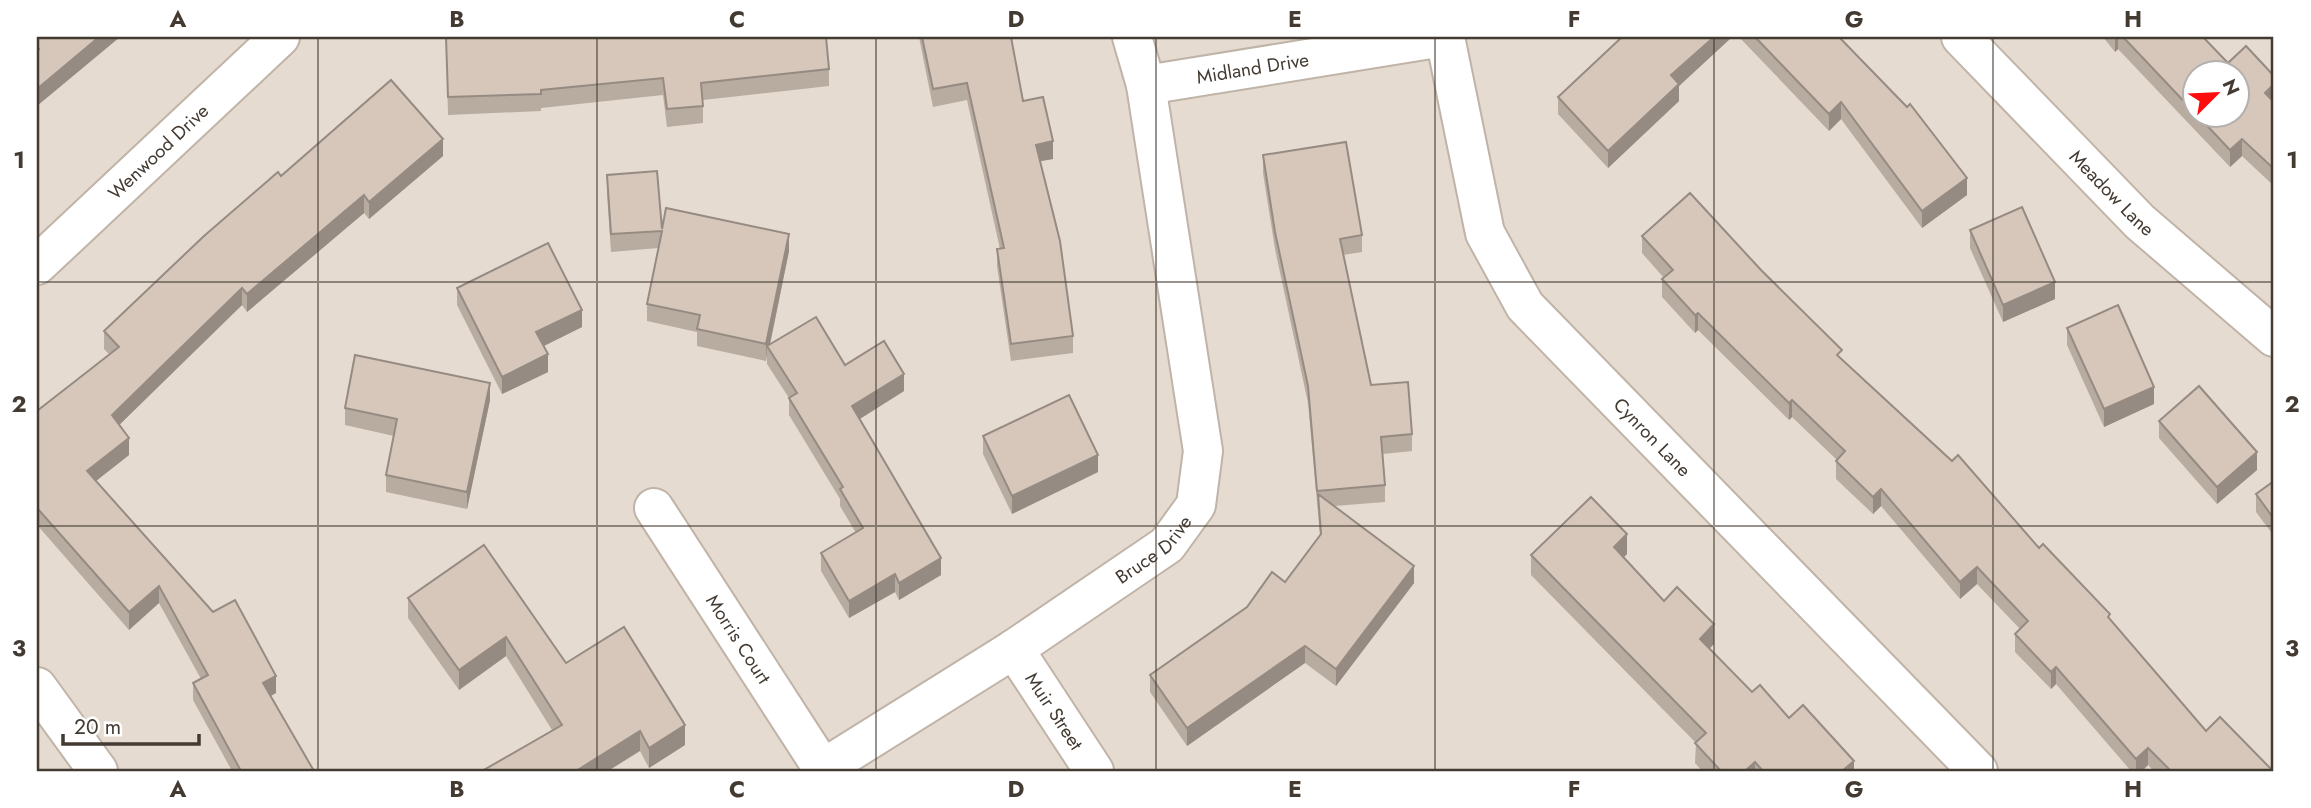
<svg xmlns="http://www.w3.org/2000/svg" width="2311" height="808" viewBox="0 0 2311 808" font-family="Jost,sans-serif">
<style>
.residential{fill:#e6dbd0;fill-rule:evenodd}
.lines{fill:none;stroke-linecap:round;stroke-linejoin:round}
.street-casing{stroke:#c0b3a7;stroke-width:42}
.street{stroke:#fff;stroke-width:38}
.wall{fill:#b8aba0;fill-rule:evenodd}
.shaded-wall{fill:#968b82}
.building{fill:#d6c7ba;stroke:#968b82;stroke-width:2}
.grid{fill:none;stroke:#433a32;stroke-width:2;stroke-opacity:0.55}
.labels{text-anchor:middle;stroke-width:5;stroke-linejoin:round;paint-order:stroke}
.street-label{font-size:19px;fill:#433a32;stroke:#fff}
.neatline{fill:none;stroke:#433a32;stroke-width:2.5}
.grid-label{font-size:23px;text-anchor:middle;font-weight:bold;fill:#433a32}
</style>
<rect width="100%" height="100%" fill="#f1eae2"/>
<path class="residential" d="M37 37H2274V771H37ZM2196 74H2238V116H2196Z"/>
<g class="lines">
<g class="street-casing">
<g id="street">
<path id="s1" d="M1445 37 1485 233 1525 306 1978 771"/>
<path id="s2" d="M1961 37 2140 222 2274 337"/>
<path id="s3" d="M1146 85 1443 37"/>
<path id="s4" d="M37 265 280 37"/>
<path id="s5" d="M654 508 823 769"/>
<path id="s6" d="M1014 649 1094 771"/>
<path d="M37 687 98 771"/>
<path id="s7" d="M819 771 1014 649 1167 545 1196 505 1203 451 1146 85 1132 37"/>
</g>
</g>
<use href="#street" class="street"/>
</g>
<g class="wall">
<path d="M446 37 829 69V86L703 100V123L667 127 663 95 541 108V111L448 115Z"/>
<path d="M919 37H1011L1023 101 1053 159 1040 161 1073 336V353L1011 361 997 266V249H1000L967 100 933 107Z"/>
<path d="M1622 37H1732L1679 86V101L1608 168 1558 114V97Z"/>
<path d="M1739 37H1839L1967 195 1922 228 1841 119 1829 131Z"/>
<path d="M2103 37H2203L2228 63 2274 76V186L2242 156 2230 167 2118 49 2115 52ZM2195 74 2237 116H2195Z"/>
<path d="M1263 155 1362 235V252L1343 255 1371 385 1412 434V451L1383 454 1385 485V502L1334 506 1414 583 1336 686 1305 663 1187 746 1150 692V675L1285 582 1320 535 1308 403 1275 249 1263 173Z"/>
<path d="M443 156 369 219 364 213 247 312 242 305 119 425 129 455 96 481 276 693 271 696 314 771H232L193 700V683L201 679 159 603 129 630 38 526 37 527V411L109 354 104 349V331L281 176Z"/>
<path d="M607 175 662 229 789 251 770 345 845 365 904 391 859 419 941 575 899 600 895 592 849 618 821 571V553L856 533 840 506V499L789 415V398L767 364V355L766 361 697 346V332L647 321V304L658 248 611 252 607 193Z"/>
<path d="M1970 230 2055 299 2003 322 1970 248Z"/>
<path d="M1642 236 1842 359 2039 548 2110 620 2206 731 2273 771H2154L2148 765 2142 771H2131L2056 684 2051 689 2015 652V634L2020 629 1977 584 1960 599 1881 506 1873 514 1836 479V461L1837 460 1792 417 1789 420 1698 330 1695 333 1662 297V279L1664 278 1642 253Z"/>
<path d="M457 288 582 327 543 346 548 372 502 394 457 305Z"/>
<path d="M2067 328 2154 404 2104 427 2067 345Z"/>
<path d="M490 400 467 509 386 492V475L394 436 345 425V408Z"/>
<path d="M2159 421 2257 470 2217 504 2159 438Z"/>
<path d="M983 436 1098 472 1012 514 983 454Z"/>
<path d="M2274 481V536L2256 512V494Z"/>
<path d="M484 545 566 663 685 745 649 768 640 751 552 730 506 656 459 690 408 618V598Z"/>
<path d="M1627 554 1623 558 1664 601 1714 644 1709 649 1752 692 1789 718 1854 771H1702L1695 763 1696 743 1531 575V555Z"/>
</g>
<g class="shaded-wall">
<path d="M99 37H120L37 106V89Z"/>
<path d="M1714 37H1732L1679 86V101L1608 168V151L1671 75Z"/>
<path d="M2115 37H2118V49L2115 52Z"/>
<path d="M2274 84V101L2265 110V93Z"/>
<path d="M1841 102V119L1829 131V114Z"/>
<path d="M443 139V156L369 219V202Z"/>
<path d="M2242 139V156L2230 167V150Z"/>
<path d="M1053 141V159L1036 162V145Z"/>
<path d="M1967 178V195L1922 228V211Z"/>
<path d="M364 195V213L247 312V294Z"/>
<path d="M789 234V251L769 348 767 346 766 361V344Z"/>
<path d="M2055 282V299L2003 322V305Z"/>
<path d="M242 288V305L112 432V415Z"/>
<path d="M582 310V327L536 350V332Z"/>
<path d="M1698 313V330L1695 333V315Z"/>
<path d="M548 354V372L502 394V377Z"/>
<path d="M904 374V391L852 424V406Z"/>
<path d="M490 383V400L467 509V492Z"/>
<path d="M2154 387V404L2104 427V409Z"/>
<path d="M1792 400V417L1789 420V403Z"/>
<path d="M129 438V455L87 488V471Z"/>
<path d="M2257 452V470L2217 504V487Z"/>
<path d="M1098 455V472L1012 514V496Z"/>
<path d="M1881 489V506L1873 514V497Z"/>
<path d="M37 509H38V526L37 527Z"/>
<path d="M1627 534V554L1614 567V547Z"/>
<path d="M941 558V575L899 600V583Z"/>
<path d="M1414 566V583L1336 686V669Z"/>
<path d="M1977 567V584L1960 599V582Z"/>
<path d="M895 574V592L849 618V601Z"/>
<path d="M159 586V603L129 630V612Z"/>
<path d="M1714 624V644L1700 658V639Z"/>
<path d="M506 637V656L459 690V670Z"/>
<path d="M1305 646V663L1187 746V728Z"/>
<path d="M2056 667V684L2051 689V672Z"/>
<path d="M276 676V693L263 700V683Z"/>
<path d="M685 725V745L649 768V748Z"/>
<path d="M640 731V751L608 771H576Z"/>
<path d="M2148 748V765L2142 771H2136V759Z"/>
<path d="M1854 761V771H1842Z"/>
<path d="M1755 762V771H1745Z"/>
</g>
<g class="building">
<path d="M37 37H99L37 89V51L39 49 37 46Z"/>
<path d="M446 37H826L829 69 701 83 703 106 667 109 663 78 541 90V94L448 97Z"/>
<path d="M922 37H1011L1023 101 1043 97 1053 141 1036 145 1060 241 1073 336 1011 344 997 249 1004 248 967 83 933 89Z"/>
<path d="M1622 37H1714L1671 75 1679 84 1608 151 1558 97Z"/>
<path d="M1755 37H1839L1907 107 1910 104 1967 178 1922 211 1841 102 1829 114Z"/>
<path d="M2123 37H2203L2228 63 2246 46 2274 76V84L2265 93 2274 102V169L2242 139 2230 150 2198 116H2237V74H2195V113Z"/>
<path d="M391 80 443 139 369 202 364 195 247 294 242 288 112 415 129 438 87 471 213 612 235 600 276 676 263 683 314 771H241L193 683 208 675 159 586 129 612 38 509H37V411L119 347 104 331 204 236 278 172 281 176Z"/>
<path d="M1346 142 1362 235 1340 239 1371 385 1408 382 1412 434 1381 437 1385 485 1317 491 1308 386 1275 232 1263 155Z"/>
<path d="M657 171 662 229 666 208 789 234 766 344 697 329 700 315 647 304 662 231 611 234 607 175Z"/>
<path d="M1690 193 1761 270 1842 350 1837 355 1952 461 1958 455 2039 548 2043 544 2110 614 2108 617 2206 731 2220 717 2273 771H2171L2148 748 2136 759 2056 667 2051 672 2015 634 2028 621 1977 567 1960 582 1881 489 1873 497 1836 461 1845 451 1792 400 1789 403 1698 313 1695 315 1662 279 1673 270 1642 236Z"/>
<path d="M2022 207 2055 282 2003 305 1970 230Z"/>
<path d="M548 243 582 310 536 332 548 354 502 377 457 288Z"/>
<path d="M2118 305 2154 387 2104 409 2067 328Z"/>
<path d="M816 317 845 365 884 341 904 374 852 406 941 558 899 583 895 574 849 601 821 553 863 528 840 489 843 487 789 398 797 393 767 346Z"/>
<path d="M355 355 490 383 467 492 386 475 397 419 345 408Z"/>
<path d="M2199 386 2257 452 2217 487 2159 421Z"/>
<path d="M1069 395 1098 455 1012 496 983 436Z"/>
<path d="M2274 481V519L2256 494Z"/>
<path d="M1318 494 1414 566 1336 669 1305 646 1187 728 1150 675 1247 607 1272 572 1285 582 1321 534Z"/>
<path d="M1591 497 1627 534 1614 547 1664 601 1677 587 1714 624 1700 639 1752 692 1760 685 1789 718 1803 705 1854 761 1842 771H1763L1755 762 1745 771H1721L1695 743 1706 733 1531 555Z"/>
<path d="M484 545 566 663 624 627 685 725 649 748 640 731 576 771H482L562 725 506 637 459 670 408 598Z"/>
</g>
<path class="grid" d="M318 37V771M597 37V771M876 37V771M1156 37V771M1435 37V771M1714 37V771M1993 37V771M37 282H2274M37 526H2274"/>
<g class="labels">
<g class="street-label">
<text dy="7" stroke="none"><textPath href="#s3" startOffset="108">Midland Drive</textPath></text>
<text dy="7" stroke="none"><textPath href="#s4" startOffset="166">Wenwood Drive</textPath></text>
<text dy="7" stroke="none"><textPath href="#s2" startOffset="217">Meadow Lane</textPath></text>
<text dy="7" stroke="none"><textPath href="#s1" startOffset="466">Cynron Lane</textPath></text>
<text dy="7" stroke="none"><textPath href="#s7" startOffset="402">Bruce Drive</textPath></text>
<text dy="7" stroke="none"><textPath href="#s5" startOffset="156">Morris Court</textPath></text>
<text dy="7" stroke="none"><textPath href="#s6" startOffset="74">Muir Street</textPath></text>
</g>
</g>
<rect width="2311" height="808" fill="none" stroke="#ffffff" stroke-width="77"/>
<g transform="translate(2216 94) rotate(66)"><circle r="33" fill="#ffffff" stroke="#b4b0ad" stroke-width="2"/>
<path d="M0-5L12 26L0 18L-12 26Z" fill="#ff0b0d"/>
<text y="-10" font-size="19" font-weight="bold" text-anchor="middle" fill="#433a32">N</text>
</g>
<path d="M63 734v10h136v-10" fill="none" stroke="#433a32" stroke-width="3.5"/>
<text x="74" y="734" font-size="21" fill="#433a32" stroke="#ffffff" stroke-width="5" paint-order="stroke">20 m</text>
<rect x="38" y="38" width="2234" height="732" class="neatline"/>
<g class="grid-label">
<text x="178" y="27">A</text>
<text x="457" y="27">B</text>
<text x="737" y="27">C</text>
<text x="1016" y="27">D</text>
<text x="1295" y="27">E</text>
<text x="1574" y="27">F</text>
<text x="1854" y="27">G</text>
<text x="2133" y="27">H</text>
<text x="19" y="168">1</text>
<text x="2292" y="168">1</text>
<text x="19" y="412">2</text>
<text x="2292" y="412">2</text>
<text x="19" y="656">3</text>
<text x="2292" y="656">3</text>
<text x="178" y="797">A</text>
<text x="457" y="797">B</text>
<text x="737" y="797">C</text>
<text x="1016" y="797">D</text>
<text x="1295" y="797">E</text>
<text x="1574" y="797">F</text>
<text x="1854" y="797">G</text>
<text x="2133" y="797">H</text>
</g>
</svg>
